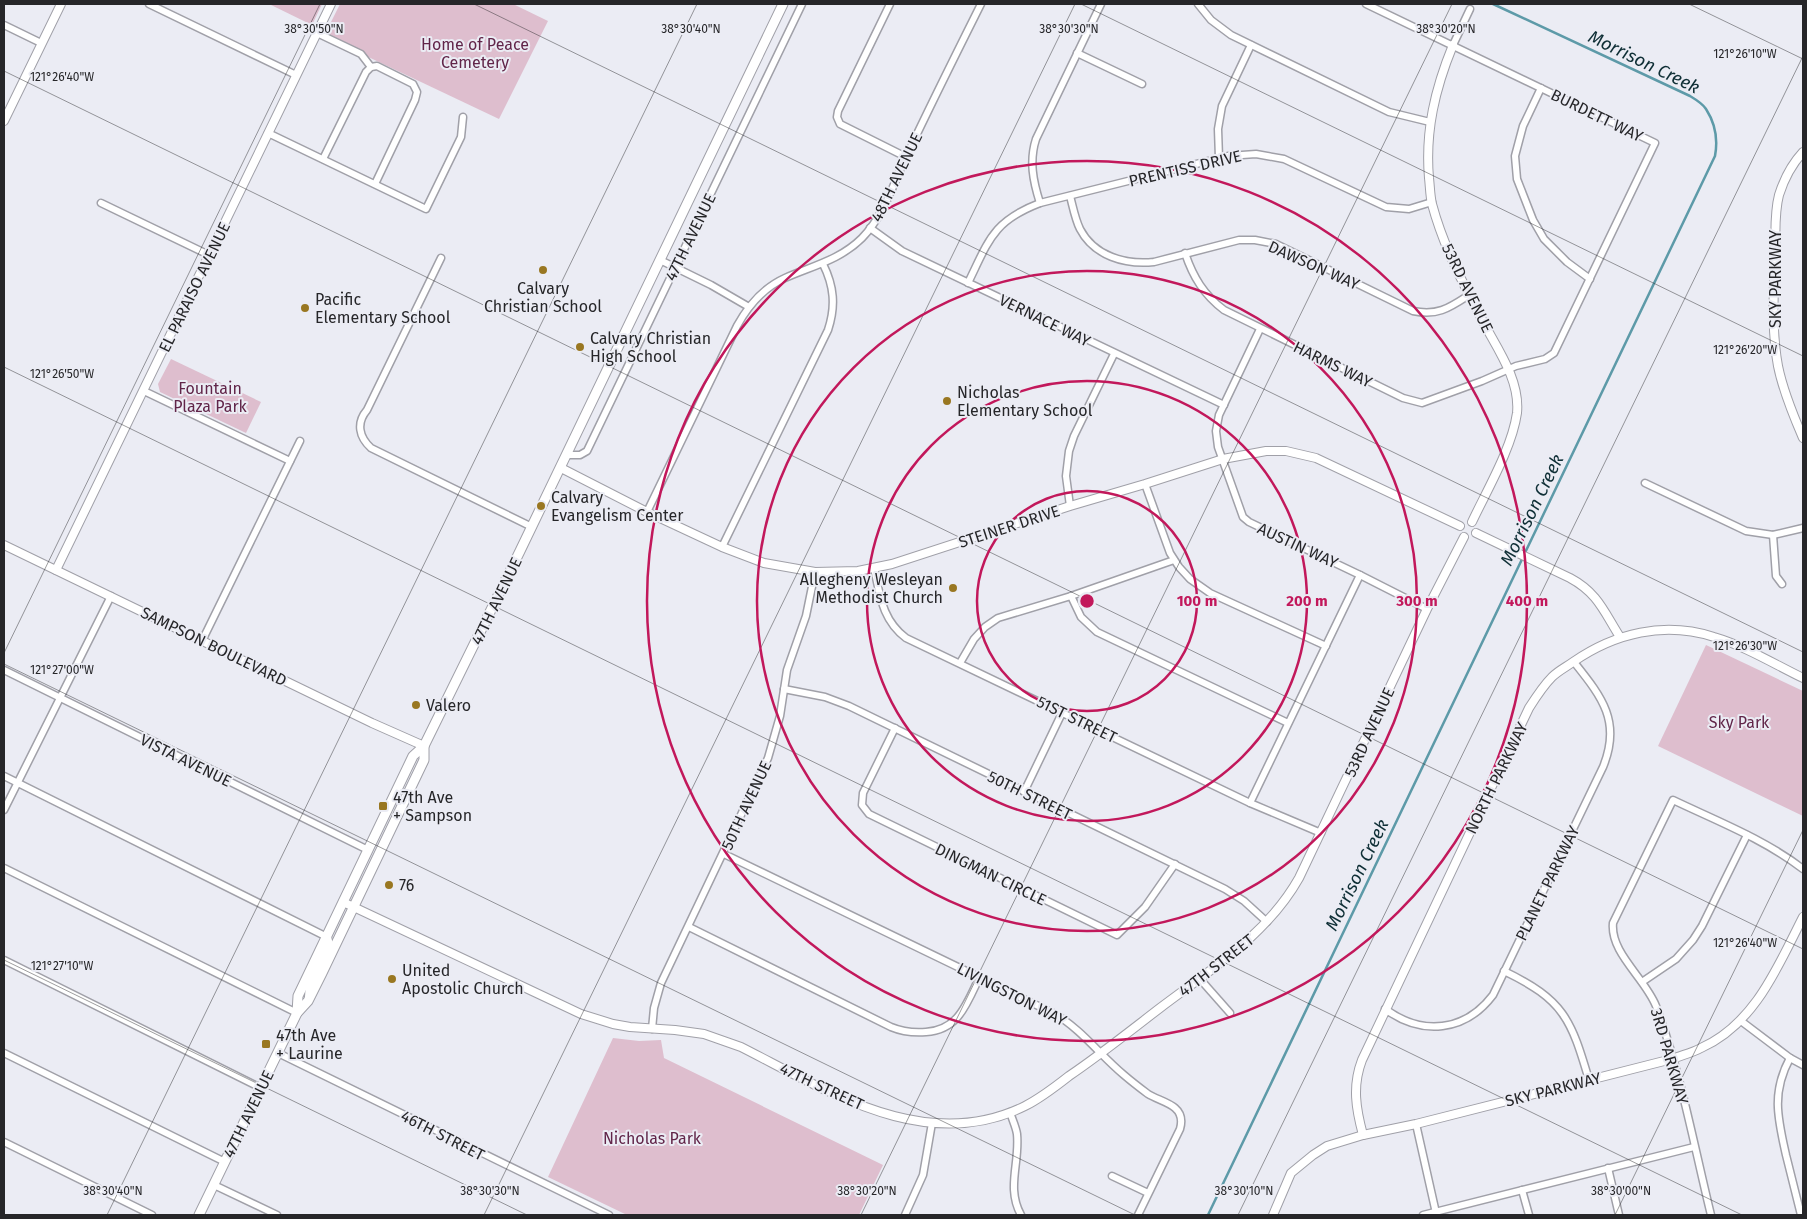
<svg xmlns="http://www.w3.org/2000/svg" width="1807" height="1219" viewBox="0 0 1807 1219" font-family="'Fira Sans',sans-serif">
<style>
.green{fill:#debece}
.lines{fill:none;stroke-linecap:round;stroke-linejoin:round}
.stream{stroke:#5d9aa8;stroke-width:2.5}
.minor-casing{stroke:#a0a0a8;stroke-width:9}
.tertiary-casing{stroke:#a0a0a8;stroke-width:10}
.secondary-casing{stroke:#a0a0a8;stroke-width:11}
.minor{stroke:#fff;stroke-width:6}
.tertiary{stroke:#fff;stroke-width:8}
.secondary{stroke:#fff;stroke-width:9}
.ticks{fill:none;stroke:#262629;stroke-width:1;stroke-opacity:0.45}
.ring{fill:none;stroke:#c2185b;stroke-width:2.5}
.poi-dot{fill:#997721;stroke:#ebecf4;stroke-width:2}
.labels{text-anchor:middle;stroke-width:4;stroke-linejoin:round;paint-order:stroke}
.park-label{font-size:16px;fill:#612549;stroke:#ebecf4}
.street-label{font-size:16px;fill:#262629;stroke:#ebecf4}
.poi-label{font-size:16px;fill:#262629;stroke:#ebecf4;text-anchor:start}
.water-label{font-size:18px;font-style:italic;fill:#0f2f36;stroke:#ebecf4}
.ticks-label{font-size:12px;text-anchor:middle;fill:#262629;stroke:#ebecf4;stroke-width:4;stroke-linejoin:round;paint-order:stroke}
.centre{fill:#c2185b;stroke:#ebecf4;stroke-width:2.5}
.ring-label{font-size:15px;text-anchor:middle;font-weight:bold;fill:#c2185b;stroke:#ebecf4;stroke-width:4;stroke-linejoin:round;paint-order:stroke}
</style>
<rect width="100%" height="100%" fill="#ebecf4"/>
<g class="green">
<path d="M269 4H322L312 25Z"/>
<path d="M340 4H513L548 21 499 119 324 36Z"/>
<path d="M171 359 261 402 246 433 160 392 158 384Z"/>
<path d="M1706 645 1803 691V816L1658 746Z"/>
<path d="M613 1038 639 1041 661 1040 664 1058 883 1165 859 1215H627L548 1177Z"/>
</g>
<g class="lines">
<path class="stream" d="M1208 1215 1715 156C1718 140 1715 123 1706 109 1703 104 1695 99 1690 96L1493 4"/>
<g class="minor-casing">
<g id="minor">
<path d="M149 4 296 75"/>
<path d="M890 4 838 111 837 117 840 124 906 157"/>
<path d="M1198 4 1211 20 1231 35 1389 112 1430 122"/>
<path d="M4 25 41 43"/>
<path d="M317 33 361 54 371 67"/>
<path d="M1453 45 1470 9"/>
<path d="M1077 53 1142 84"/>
<path d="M1541 88 1523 126 1515 156 1517 179 1533 220 1544 239 1567 262 1590 279"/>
<path d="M268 133 426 209 461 137 463 117"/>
<path d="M1219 158 1218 129 1222 106 1251 45"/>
<path d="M323 159 366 72 371 67 377 66 413 84 417 92 415 100 375 184"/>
<path d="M1070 196C1073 207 1075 219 1080 229 1094 256 1125 265 1154 262L1239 240H1255L1276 244 1413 311C1438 316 1449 308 1469 295"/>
<path d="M101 203 209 255"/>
<path d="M1040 203C1033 181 1029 161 1036 139L1101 4"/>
<path d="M870 228 902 251 1224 405"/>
<path d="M1185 253C1193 277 1204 295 1224 310L1403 398 1422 403 1482 381 1516 366 1545 359 1554 353 1655 143 1366 4"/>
<path d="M441 258 367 410C356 423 359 437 371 448L532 527"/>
<path d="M660 260 711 285 749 307"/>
<path d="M968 283C989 240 993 221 1040 203L1228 156 1256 154 1284 159 1386 207 1409 209 1432 202"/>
<path d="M1260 329 1219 415 1216 431 1218 447 1243 517 1249 522 1360 575 1427 609"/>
<path d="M144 391 290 461"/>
<path d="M567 455H580L587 451 802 4"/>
<path d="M1645 483 1746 531 1773 535 1803 528"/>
<path d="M1145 484 1170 553 1179 567 1190 579 1210 593 1326 646"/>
<path d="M1070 506 1066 476 1069 451 1074 436 1114 354"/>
<path d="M647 512 737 326C748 306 763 288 785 278 812 266 840 260 862 238 885 214 893 184 907 155 931 104 956 54 981 4"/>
<path d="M1773 535 1776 576 1782 584"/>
<path d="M722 547 828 330C836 306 834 286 823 264"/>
<path d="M874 568C880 595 882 620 906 638L1250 803 1321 833"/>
<path d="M1071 596 1081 617 1097 632 1288 723"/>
<path d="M202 641 300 441"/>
<path d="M960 663 974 639 985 627 998 618 1071 596 1174 560"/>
<path d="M4 670 368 850"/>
<path d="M784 689 825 697 849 706 1225 889 1244 901 1267 922"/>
<path d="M895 728 863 793 862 805 869 814 1117 935 1145 907 1175 864"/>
<path d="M4 776 327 937"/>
<path d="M1024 792 1062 713"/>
<path d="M1250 803 1360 575"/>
<path d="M4 810 111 596"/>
<path d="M724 854 1055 1014C1082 1030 1100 1055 1124 1075 1131 1081 1140 1088 1148 1094 1156 1099 1168 1102 1175 1108 1182 1114 1182 1122 1180 1129L1138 1215"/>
<path d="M4 868 297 1013"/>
<path d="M689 927 891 1027C903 1032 913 1033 926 1032 959 1030 967 1003 980 976"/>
<path d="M4 960 261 1088"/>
<path d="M1504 971C1564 1000 1571 1019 1589 1080"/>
<path d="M1200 979 1230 1013"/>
<path d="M1642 982 1676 959 1693 940 1702 926 1747 835"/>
<path d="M1385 1009C1422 1036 1465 1032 1493 995L1603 767C1622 721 1601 696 1574 662"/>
<path d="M1741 1021 1790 1058 1803 1065"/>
<path d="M652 1029 654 1008 661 983 768 758 780 716 787 670 806 616 815 572"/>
<path d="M4 1053 225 1162"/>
<path d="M278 1053 609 1215"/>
<path d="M1790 1058C1771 1093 1778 1119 1786 1155 1791 1175 1796 1195 1801 1215"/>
<path d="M1010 1112C1012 1119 1016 1127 1017 1134 1020 1163 1006 1188 1021 1215"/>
<path d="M1416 1124 1436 1213"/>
<path d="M4 1142 152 1215"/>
<path d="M1608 1168 1619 1215"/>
<path d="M1112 1176 1148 1193"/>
<path d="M214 1185 277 1215"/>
<path d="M1522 1190 1529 1215"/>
<path d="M905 1215 923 1175 932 1123"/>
<path d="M1423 1215 1694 1147"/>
<path d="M1711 1215C1694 1146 1681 1073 1656 1006 1645 978 1610 953 1613 923L1673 800C1717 821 1764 839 1803 869"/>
</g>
</g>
<g class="tertiary-casing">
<g id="tertiary">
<path d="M1453 45C1435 89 1425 131 1429 178 1430 186 1430 196 1432 204 1444 249 1466 289 1487 329 1501 354 1520 383 1517 413 1512 448 1487 490 1472 522"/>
<path d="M4 121 61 4"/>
<path d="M1803 152C1792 164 1784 179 1779 195 1774 214 1776 232 1775 252 1774 290 1771 328 1778 366 1783 391 1793 415 1803 438"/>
<path d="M561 468 647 512 722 547 764 563 815 572 858 571 892 564 1070 506 1145 484 1223 459 1266 451H1286L1316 458 1460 526"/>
<path d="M1476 533 1570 578C1598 593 1604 612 1620 637"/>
<path d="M4 545 372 723 424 746"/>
<path d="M56 570 331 4"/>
<path d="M343 902 581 1014 613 1024 630 1027 675 1030 704 1034 741 1047C828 1091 926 1155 1025 1106 1041 1098 1055 1087 1069 1076 1100 1055 1130 1031 1160 1008 1210 970 1267 935 1299 878L1427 609 1464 537"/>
<path d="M309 997 310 984 329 945 327 937"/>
<path d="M1363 1135C1356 1109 1352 1086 1362 1060L1529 708C1536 697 1543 686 1552 677 1558 671 1566 667 1573 662 1615 633 1664 621 1714 637 1745 646 1774 664 1803 678"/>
<path d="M1273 1215 1291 1173 1313 1155 1327 1146 1363 1135 1416 1124 1672 1059C1682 1055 1692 1053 1701 1048 1755 1024 1778 966 1803 917"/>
</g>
</g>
<g class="secondary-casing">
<g id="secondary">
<path d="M297 1013 298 996 413 756 424 746 520 551 783 4"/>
<path d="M199 1215 297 1013 308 1001 322 973 424 760V746"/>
</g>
</g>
<use href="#minor" class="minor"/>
<use href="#tertiary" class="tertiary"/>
<use href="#secondary" class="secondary"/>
</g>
<path class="ticks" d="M474 4 1803 652M1081 4 1803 356M1689 4 1803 59M4 71 1803 949M4 367 1742 1215M4 653 320 4M4 664 1135 1215M4 960 527 1215M107 1215 697 4M484 1215 1075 4M861 1215 1452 4M1238 1215 1803 56M1615 1215 1803 830"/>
<g class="ring">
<circle cx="1087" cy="601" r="110"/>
<circle cx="1087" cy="601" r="220"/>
<circle cx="1087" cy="601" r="330"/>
<circle cx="1087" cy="601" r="440"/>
</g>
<g class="poi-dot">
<circle cx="543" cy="270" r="5"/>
<circle cx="305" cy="308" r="5"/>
<circle cx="580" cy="347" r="5"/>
<circle cx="947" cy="401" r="5"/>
<circle cx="541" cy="506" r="5"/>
<circle cx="953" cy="588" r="5"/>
<circle cx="416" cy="705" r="5"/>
<rect x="378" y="801" width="10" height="10" rx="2.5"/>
<circle cx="389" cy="885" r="5"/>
<circle cx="392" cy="979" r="5"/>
<rect x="261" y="1039" width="10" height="10" rx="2.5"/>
</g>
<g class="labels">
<g class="park-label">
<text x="475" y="50">Home of Peace<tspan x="475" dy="18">Cemetery</tspan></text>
<text x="210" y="394">Fountain<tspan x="210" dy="18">Plaza Park</tspan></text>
<text x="1739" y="728">Sky Park</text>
<text x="652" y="1144">Nicholas Park</text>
</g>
<g class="street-label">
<text transform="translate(1597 115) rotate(26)" y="6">BURDETT WAY</text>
<text transform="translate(1185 168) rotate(-13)" y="6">PRENTISS DRIVE</text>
<text transform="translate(896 177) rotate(-64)" y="6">48TH AVENUE</text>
<text transform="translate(690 237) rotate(-64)" y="6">47TH AVENUE</text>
<text transform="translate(1314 265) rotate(24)" y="6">DAWSON WAY</text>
<text transform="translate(1775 279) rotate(-90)" y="6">SKY PARKWAY</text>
<text transform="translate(194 287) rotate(-64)" y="6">EL PARAISO AVENUE</text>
<text transform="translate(1468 288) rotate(64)" y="6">53RD AVENUE</text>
<text transform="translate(1045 320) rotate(26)" y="6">VERNACE WAY</text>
<text transform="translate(1333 364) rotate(26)" y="6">HARMS WAY</text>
<text transform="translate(1009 526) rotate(-18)" y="6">STEINER DRIVE</text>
<text transform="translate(1298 545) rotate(25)" y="6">AUSTIN WAY</text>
<text transform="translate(496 601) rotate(-64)" y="6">47TH AVENUE</text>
<text transform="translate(214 646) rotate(26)" y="6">SAMPSON BOULEVARD</text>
<text transform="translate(1077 719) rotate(26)" y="6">51ST STREET</text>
<text transform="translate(1369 732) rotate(-65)" y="6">53RD AVENUE</text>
<text transform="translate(186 760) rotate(26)" y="6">VISTA AVENUE</text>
<text transform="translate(1496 778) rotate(-64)" y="6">NORTH PARKWAY</text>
<text transform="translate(1030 795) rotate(26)" y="6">50TH STREET</text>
<text transform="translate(746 805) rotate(-65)" y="6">50TH AVENUE</text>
<text transform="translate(991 874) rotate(26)" y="6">DINGMAN CIRCLE</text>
<text transform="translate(1547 883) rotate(-64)" y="6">PLANET PARKWAY</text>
<text transform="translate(1216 965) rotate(-38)" y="6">47TH STREET</text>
<text transform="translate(1012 994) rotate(27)" y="6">LIVINGSTON WAY</text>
<text transform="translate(1670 1056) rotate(74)" y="6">3RD PARKWAY</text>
<text transform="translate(822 1086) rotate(25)" y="6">47TH STREET</text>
<text transform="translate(1553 1089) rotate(-14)" y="6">SKY PARKWAY</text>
<text transform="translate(248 1114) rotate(-64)" y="6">47TH AVENUE</text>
<text transform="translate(443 1135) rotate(27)" y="6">46TH STREET</text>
</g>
<g class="poi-label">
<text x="543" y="294" text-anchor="middle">Calvary<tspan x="543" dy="18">Christian School</tspan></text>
<text x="315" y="305">Pacific<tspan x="315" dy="18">Elementary School</tspan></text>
<text x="590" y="344">Calvary Christian<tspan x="590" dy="18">High School</tspan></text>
<text x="957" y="398">Nicholas<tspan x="957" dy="18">Elementary School</tspan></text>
<text x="551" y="503">Calvary<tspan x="551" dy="18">Evangelism Center</tspan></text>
<text x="943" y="585" text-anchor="end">Allegheny Wesleyan<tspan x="943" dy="18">Methodist Church</tspan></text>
<text x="426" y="711">Valero</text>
<text x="393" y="803">47th Ave<tspan x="393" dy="18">+ Sampson</tspan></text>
<text x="399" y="891">76</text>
<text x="402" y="976">United<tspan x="402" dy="18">Apostolic Church</tspan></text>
<text x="276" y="1041">47th Ave<tspan x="276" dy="18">+ Laurine</tspan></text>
</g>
<g class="water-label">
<text transform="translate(1644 62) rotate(26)" y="6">Morrison Creek</text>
<text transform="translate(1532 510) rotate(-64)" y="6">Morrison Creek</text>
<text transform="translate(1357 875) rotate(-64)" y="6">Morrison Creek</text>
</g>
</g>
<g class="ticks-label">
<text x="314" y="33">38°30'50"N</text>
<text x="691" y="33">38°30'40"N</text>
<text x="1069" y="33">38°30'30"N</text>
<text x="1446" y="33">38°30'20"N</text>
<text x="1745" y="58">121°26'10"W</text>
<text x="62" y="81">121°26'40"W</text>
<text x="1745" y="354">121°26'20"W</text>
<text x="62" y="378">121°26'50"W</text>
<text x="1745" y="650">121°26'30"W</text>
<text x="62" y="674">121°27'00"W</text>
<text x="1745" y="947">121°26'40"W</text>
<text x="62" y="970">121°27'10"W</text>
<text x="113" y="1195">38°30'40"N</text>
<text x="490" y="1195">38°30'30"N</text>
<text x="867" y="1195">38°30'20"N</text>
<text x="1244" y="1195">38°30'10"N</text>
<text x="1621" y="1195">38°30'00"N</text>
</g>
<circle cx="1087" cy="601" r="8" class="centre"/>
<g class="ring-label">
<text x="1197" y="606">100 m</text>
<text x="1307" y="606">200 m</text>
<text x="1417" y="606">300 m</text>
<text x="1527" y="606">400 m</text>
</g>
<rect width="1807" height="1219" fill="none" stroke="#262629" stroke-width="10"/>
</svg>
